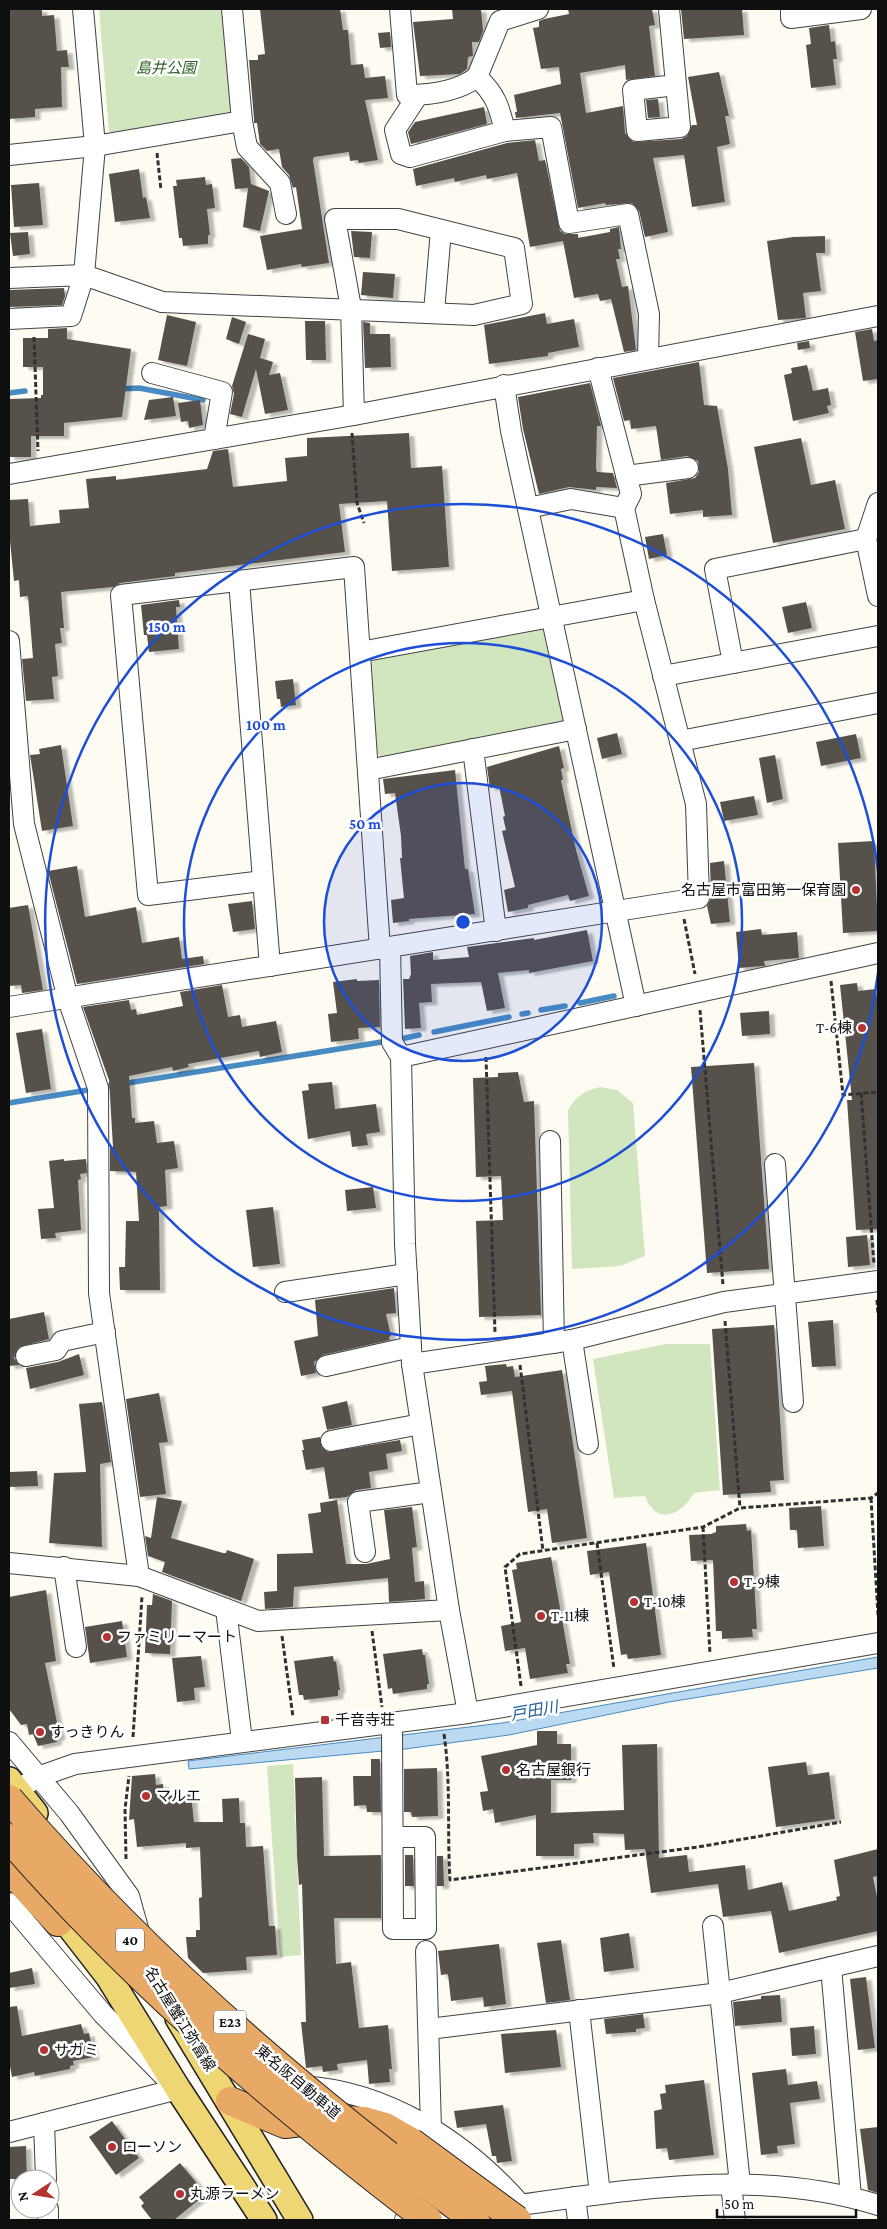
<svg xmlns="http://www.w3.org/2000/svg" width="887" height="2229" viewBox="0 0 887 2229" font-family="'Crimson Pro','Noto Sans JP',serif">
<style>
.green{fill:#d1e6be}
.water{fill:#bbdaf1;stroke:#488bc3}
.lines{fill:none;stroke-linecap:round;stroke-linejoin:round}
.stream{stroke:#488bc3;stroke-width:5.5}
.building{fill:#57514c;filter:url(#shadow)}
.minor-casing{stroke:#424242;stroke-width:22}
.major-casing{stroke:#202020;stroke-width:28}
.highway-casing{stroke:#202020;stroke-width:30}
.path{stroke:#313131;stroke-width:3;stroke-dasharray:5 2.5;stroke-linecap:butt}
.minor{stroke:#fff;stroke-width:20}
.major{stroke:#edd673;stroke-width:25}
.highway{stroke:#e8a866;stroke-width:28}
.highway-bridge-casing{stroke:#202020;stroke-width:30;stroke-linecap:butt}
.highway-bridge{stroke:#e8a866;stroke-width:28}
.ring{fill:none;stroke:#1d4ed8;stroke-width:2.5}
.poi-dot{fill:#b53232;stroke:#fff;stroke-width:2}
.labels{text-anchor:middle;stroke-width:5;stroke-linejoin:round;paint-order:stroke}
.shield{fill:#fff;stroke:#575757;stroke-width:1}
.shield-label{font-size:14px;font-weight:bold;fill:#0f0f0f}
.park-label{font-size:15px;font-style:italic;fill:#2e6224;stroke:#fff}
.poi-label{font-size:15px;fill:#0f0f0f;stroke:#fff;text-anchor:start}
.street-label{font-size:15px;fill:#0f0f0f;stroke:#fff}
.water-label{font-size:16px;font-style:italic;fill:#225e98;stroke:#fff}
.centre{fill:#1d4ed8;stroke:#fff;stroke-width:2.5}
.ring-label{font-size:15px;text-anchor:middle;font-weight:bold;fill:#1d4ed8;stroke:#fff;stroke-width:5;stroke-linejoin:round;paint-order:stroke}
</style>
<defs>
<filter id="shadow"><feDropShadow dx="5.5" dy="3" stdDeviation="1" flood-color="#0004"/></filter>
</defs>
<rect width="100%" height="100%" fill="#fefcf2"/>
<g class="green">
<path d="M99 9H223L231 114 114 137 109 132Z"/>
<path d="M540 628 548 634 566 718 561 725 384 759 375 752 370 665 374 660Z"/>
<path d="M600 1087 617 1090 633 1103 645 1256 620 1266 572 1269 568 1110C576 1096 584 1091 600 1087Z"/>
<path d="M666 1344H710L720 1490 694 1493C681 1515 657 1527 645 1496L614 1498 593 1359Z"/>
<path d="M293 1764 301 1955 280 1957 267 1766Z"/>
</g>
<path class="water" d="M878 1657V1668L669 1702 509 1735 405 1749 189 1769 188 1761 502 1723Z"/>
<g class="lines">
<g class="stream">
<path d="M119 389 139 388 203 400"/>
<path d="M9 393 25 391"/>
<path d="M580 1003 614 996"/>
<path d="M541 1010 565 1006"/>
<path d="M522 1014 528 1013"/>
<path d="M434 1032 509 1017"/>
<path d="M396 1040 419 1035"/>
<path d="M103 1087 388 1041"/>
<path d="M9 1103 88 1090"/>
</g>
</g>
<g class="building">
<path d="M9 9H42V16L54 15 57 51 67 50 69 67H61L62 107 35 109V117L9 119Z"/>
<path d="M260 9H340L343 30H348L351 65 363 64 365 78 385 76 388 98 365 100 378 160 359 163 358 160 350 161 349 152 314 157 313 160 329 263 302 267 301 264 267 270 260 236 302 229 296 187 293 188 289 175 282 167 279 149 267 151 260 144 257 123H254V119L249 60H258V55L265 54Z"/>
<path d="M452 9H481L483 31 479 42H472L473 56 468 57 467 69 460 74 420 76 413 22 453 19Z"/>
<path d="M568 9H652L655 25 649 26 655 76 626 80 625 65 580 73 586 113 623 106 625 133 633 142 681 139 687 136 692 125H697L688 77 719 72 729 116H725L730 144 717 147 725 202 692 207 684 155 653 158 668 232 645 237 639 211 632 203 606 205 605 203 578 208 560 113 516 118 515 112H517L514 95 561 84 559 67 541 69 533 28 539 27V21L544 19 569 14Z"/>
<path d="M681 9H742L744 35 684 39Z"/>
<path d="M829 25 831 42 835 41 837 59H833L836 85 811 88 806 45 811 44 809 28Z"/>
<path d="M390 32 391 47 380 48 378 33Z"/>
<path d="M658 99 660 117 648 118 646 100Z"/>
<path d="M484 107 487 124 411 144 408 132 415 122Z"/>
<path d="M535 140 539 161 545 160 560 231 565 234H578V238L610 232V229L619 227 621 249H618L620 259H616L622 287 628 286 636 350 624 352 611 299 600 301 598 294 574 298 563 241 530 247 517 173 487 179 486 175 455 182 454 178 416 186 413 169 507 143Z"/>
<path d="M241 158 249 167 251 184 269 191 260 231 243 227 248 188 235 189 231 159Z"/>
<path d="M139 169 143 198 146 197 150 218 115 222 109 174Z"/>
<path d="M205 177 206 185 212 184 215 208 207 209 210 235H208V244L183 246 182 238H179L173 186H177L176 180Z"/>
<path d="M39 183 43 225 14 227 11 185Z"/>
<path d="M351 231 372 232 370 258 354 257Z"/>
<path d="M28 232 30 254 13 256 10 233Z"/>
<path d="M825 236V253H816L821 291 803 293 806 318 778 320 767 241 793 237Z"/>
<path d="M363 272 395 274 393 298 361 295Z"/>
<path d="M64 288 65 296 62 305 9 307V290Z"/>
<path d="M545 313 547 324 574 319 579 347 548 353V356L489 364 484 325Z"/>
<path d="M167 315 196 322 187 366 158 360Z"/>
<path d="M232 317 246 322 239 344 226 339Z"/>
<path d="M305 321H325L326 360H306Z"/>
<path d="M363 322 370 323V334H390L391 367 365 368Z"/>
<path d="M67 328V339L131 349 122 417 64 423V436H31V457H9V399L41 398V395H43V367H23V338H48V329Z"/>
<path d="M872 329 874 341 878 340V379L863 381 855 332Z"/>
<path d="M248 334 265 339 260 358 273 362 269 375 280 373 288 410 265 414 256 369 242 417 230 414 234 394 232 386Z"/>
<path d="M809 341 810 348 798 350 797 343Z"/>
<path d="M699 362 704 405 717 406 728 469 732 515 703 517V510L670 514 666 483 695 478 699 472 698 461 687 456 661 460 656 426 631 429 630 420 624 421 613 378Z"/>
<path d="M807 365 813 391 828 388 831 405 827 406 829 413 793 421 784 375 792 373 791 368Z"/>
<path d="M590 383 601 426H597L596 468 597 472 613 473 617 488 596 487V490L569 487 539 494 523 429 518 397Z"/>
<path d="M173 397 176 416 144 420 149 400Z"/>
<path d="M200 400 203 425 189 428 188 421 181 422 178 403Z"/>
<path d="M409 433 411 468 442 466 449 567 392 571 387 501 339 504 345 552 175 573V576L120 583 113 587 61 592 64 628H60L62 643 55 644 58 676 52 677 54 699 26 701 22 659 33 658 28 596 20 597 19 580 14 581 9 531V500L28 499 30 526 60 523 59 510 89 508 86 479 116 476V480L207 469 213 451 228 449 233 487 287 481 285 458 307 456V438Z"/>
<path d="M801 438 811 485 835 480 845 529 773 543 754 447Z"/>
<path d="M663 534 667 555 649 559 645 537Z"/>
<path d="M179 600 180 607H176L179 649 149 652 147 635H144L141 605Z"/>
<path d="M806 602 812 628 788 633 782 607Z"/>
<path d="M293 679 296 705 281 707 280 699H277L275 681Z"/>
<path d="M617 733 622 754 602 759 597 738Z"/>
<path d="M856 734 861 758 821 766 816 742Z"/>
<path d="M61 745 73 826 42 831 30 755 40 754 39 749Z"/>
<path d="M559 746 564 768 561 769 563 780H561L576 850 589 896 570 901 568 895 528 905V908L508 912 504 890 515 887 502 831 506 830 503 817 505 816 499 786 490 788 487 767Z"/>
<path d="M775 755 783 799 767 803 759 758Z"/>
<path d="M455 770 465 869H468L475 914 409 919V921L393 923 391 900 404 898 400 858H402L401 836 395 793 385 794 383 779Z"/>
<path d="M754 796 758 815 724 821 720 802Z"/>
<path d="M874 841 878 931 843 933 838 843Z"/>
<path d="M724 861 730 922 711 924 707 906 711 898 710 863Z"/>
<path d="M77 866 85 917 136 907 142 943 179 937 182 959 203 956 204 964 77 984 48 871Z"/>
<path d="M252 901 255 929 233 932 228 904Z"/>
<path d="M28 905 43 990 22 993 21 985 9 986V908Z"/>
<path d="M761 929 762 935 797 932 799 958 764 961 765 966 739 968 736 932Z"/>
<path d="M587 930 593 961 529 973V970L498 973 505 1008 487 1011 481 982 431 984 432 1002 419 1003 421 1028 405 1029 403 979H409L411 974 410 956 433 952V960L469 957 467 947 534 938V940Z"/>
<path d="M357 979V981L379 980 380 1027 358 1028 359 1039 331 1042 328 1014 337 1013 333 982Z"/>
<path d="M857 983 858 991 876 989 878 1009V1229L856 1230 847 1100H852L840 985Z"/>
<path d="M222 985 228 1017 240 1015 242 1027 276 1021 282 1052 260 1057 259 1051 188 1064 189 1067 173 1071 172 1067 129 1076 132 1118H135V1123L154 1121 157 1143 174 1141 178 1168 165 1170 167 1206 159 1207 160 1290H120L119 1267H125L126 1221H139L136 1172 110 1171V1147H113L109 1080 83 1007 129 1000 131 1010 136 1009 137 1015 183 1006 180 992Z"/>
<path d="M769 1011 770 1034 742 1036 740 1013Z"/>
<path d="M42 1029 51 1089 26 1093 16 1033Z"/>
<path d="M754 1063 769 1269 707 1273 691 1067Z"/>
<path d="M518 1072 524 1102 534 1101 541 1315 479 1317 476 1221 503 1220 501 1176 476 1177 473 1078 498 1077V1073Z"/>
<path d="M332 1082 335 1109 376 1104 380 1132 366 1134 368 1145 352 1147 350 1131 308 1139 302 1091 309 1090 308 1084Z"/>
<path d="M64 1159V1161L86 1159 87 1173 80 1174 81 1179 78 1180 81 1230 55 1233 56 1238 41 1239 38 1209 54 1208 49 1161Z"/>
<path d="M373 1187 376 1208 347 1211 345 1190Z"/>
<path d="M273 1207 280 1264 253 1267 246 1210Z"/>
<path d="M867 1235 870 1265 848 1267 846 1237Z"/>
<path d="M394 1288 396 1313 386 1314 391 1336 389 1337 390 1340 323 1355 314 1362 316 1373 301 1376 294 1341 318 1336 315 1300Z"/>
<path d="M44 1312 49 1339 19 1347 14 1358 19 1365 9 1366V1319Z"/>
<path d="M833 1320 836 1366 812 1367 808 1322Z"/>
<path d="M774 1325 784 1480 770 1481 771 1492 723 1495 712 1329Z"/>
<path d="M79 1354 84 1375 30 1389 26 1368 58 1362Z"/>
<path d="M506 1364 507 1367 513 1366 515 1377 562 1370 587 1538 552 1543 547 1509 528 1512 512 1391 481 1395 479 1382 487 1381 485 1366Z"/>
<path d="M159 1393 168 1442 159 1443 166 1494 140 1497 126 1399Z"/>
<path d="M347 1401 352 1425 327 1430 322 1407Z"/>
<path d="M102 1402 111 1462 100 1464 102 1547 49 1543 54 1473 86 1472 79 1404Z"/>
<path d="M320 1437 322 1448 328 1452 400 1440 402 1451 386 1454 388 1469 369 1472 371 1488 356 1490 347 1497 329 1499 324 1467 306 1470 302 1450H304L302 1440Z"/>
<path d="M37 1471 38 1486 9 1487V1472Z"/>
<path d="M157 1497 182 1501 171 1538 223 1553H226L227 1550 254 1559 241 1601 162 1572 165 1562 148 1556 145 1536 151 1538Z"/>
<path d="M337 1500 346 1564H366L390 1559 384 1510 412 1507 417 1547 412 1548 415 1582 424 1581 425 1599 389 1602 388 1578 294 1587 293 1607 265 1609 264 1592 277 1591V1554L313 1553 308 1514 321 1512 320 1503Z"/>
<path d="M821 1506 824 1546 798 1548 797 1530H790L789 1508Z"/>
<path d="M746 1524 747 1531 751 1530 757 1629H752L753 1637 722 1639V1631H716L713 1560 691 1561 689 1535 711 1534 716 1532V1526Z"/>
<path d="M646 1543 661 1655 628 1659 627 1654 621 1655 609 1572 590 1575 587 1551Z"/>
<path d="M551 1557 570 1664H566L568 1673 530 1679 525 1648 505 1651 501 1626 521 1622 512 1570 517 1569 516 1563Z"/>
<path d="M46 1590 56 1661 45 1663 60 1737 56 1738 57 1742 38 1746 33 1734 29 1735 27 1724 21 1725 9 1709V1597Z"/>
<path d="M153 1594 172 1601 170 1654 145 1653 147 1605H152Z"/>
<path d="M122 1621 127 1657 90 1663 85 1627Z"/>
<path d="M422 1649 423 1655H425L429 1684H427V1689L393 1694 392 1688 388 1689 383 1654Z"/>
<path d="M201 1656 205 1687 194 1688 195 1700 177 1702 172 1658Z"/>
<path d="M333 1656 334 1662 336 1661 340 1690H338V1696L304 1700 303 1695H299L294 1661Z"/>
<path d="M537 1731H557V1744H571V1780H551V1813L624 1810 622 1745 657 1744 659 1858 687 1855 689 1872 745 1865 748 1890 782 1882 789 1911 837 1900 836 1897 840 1896 834 1860 878 1849V1876L873 1877 878 1902V1931L779 1953 771 1911 723 1917 718 1884 651 1893 645 1849 625 1850 624 1834 593 1833 594 1843 574 1844V1856H536V1815L495 1823 493 1809 483 1811 480 1792 488 1791 481 1756 537 1745Z"/>
<path d="M371 1759H380L381 1812H367L366 1805 354 1806 353 1776H371Z"/>
<path d="M806 1762 808 1775 829 1772 835 1819 776 1827 768 1767Z"/>
<path d="M437 1768 438 1816 412 1817 411 1812H404V1769Z"/>
<path d="M155 1774 156 1785 163 1784 164 1796 191 1794 194 1822H223L222 1799 239 1798 240 1823H245L246 1847 263 1846 269 1926H275L277 1955 246 1957 247 1970 203 1973 188 1958 186 1937H196V1930H200L199 1898 202 1897 200 1847 186 1848V1843L137 1847 134 1819 129 1820 132 1776Z"/>
<path d="M322 1777 324 1856 381 1855V1918H334L336 1964 351 1962 359 2028 388 2025 392 2069H389L390 2082 369 2084 367 2060 337 2064 338 2070 323 2072 322 2066 306 2068 301 2022H306L302 1884 299 1885 297 1856 295 1778Z"/>
<path d="M405 1855H413L414 1886H405Z"/>
<path d="M437 1856H443L444 1886H437Z"/>
<path d="M629 1933 634 1968 604 1972 600 1938Z"/>
<path d="M561 1940 570 2000 546 2003 537 1943Z"/>
<path d="M499 1944 506 2004 484 2007 483 1997 451 2001 448 1974 441 1975 438 1951Z"/>
<path d="M32 1968 35 1984 9 1988V1973Z"/>
<path d="M866 1977 875 2048 858 2050 850 1979Z"/>
<path d="M780 1995 782 2022 735 2026 733 2002 761 1999V1996Z"/>
<path d="M17 2006 22 2036 81 2024 84 2034 89 2033 94 2057 73 2061 74 2065 70 2066V2069L35 2076 34 2072 12 2077 9 2061V2007Z"/>
<path d="M643 2014 645 2028 636 2029V2032L606 2034 604 2019Z"/>
<path d="M814 2026 816 2054 792 2056 790 2028Z"/>
<path d="M556 2030 561 2067 505 2073 501 2034Z"/>
<path d="M786 2069 788 2085 817 2081 820 2099 790 2103 795 2144 777 2146 778 2153 761 2155 752 2073Z"/>
<path d="M704 2080 714 2155 669 2160 667 2148 656 2149 654 2111 662 2109 660 2094 666 2093 665 2085Z"/>
<path d="M503 2105 512 2161 497 2163 496 2156H492L486 2124 457 2128 454 2111Z"/>
<path d="M112 2121 139 2158 116 2175 89 2137Z"/>
<path d="M878 2127V2193L868 2190 860 2129Z"/>
<path d="M26 2146 27 2179H9V2147Z"/>
<path d="M180 2163 206 2194 174 2220H152L141 2206 144 2203 139 2197Z"/>
</g>
<g class="lines">
<g class="minor-casing">
<g id="minor">
<path d="M83 9 95 146 84 275 162 302 474 315 522 304 514 248 398 219H335L351 308 354 415"/>
<path d="M400 9 407 95C431 95 457 92 477 77L500 21 538 9"/>
<path d="M669 9 680 127 637 131 633 90 676 85"/>
<path d="M791 9V18L861 9"/>
<path d="M477 77C496 95 499 106 505 131L551 127 569 223 628 214 649 314 648 359"/>
<path d="M418 95 395 130 401 154 410 157 505 131"/>
<path d="M242 121 247 147 280 183 286 214"/>
<path d="M9 155 95 146 242 121 232 9"/>
<path d="M9 278 84 275 71 316 9 319"/>
<path d="M434 312 441 230"/>
<path d="M152 373 222 392 214 439"/>
<path d="M504 385 511 431 636 1006"/>
<path d="M9 474 354 415 878 316"/>
<path d="M626 476 688 468"/>
<path d="M528 508 571 499 624 508"/>
<path d="M866 539 878 503"/>
<path d="M239 581 270 966"/>
<path d="M9 641 24 824 68 999 98 1088 99 1293 139 1576"/>
<path d="M360 652 644 600"/>
<path d="M733 663 715 569 866 539 878 596"/>
<path d="M663 676 878 636"/>
<path d="M680 741 878 703"/>
<path d="M473 749 496 931"/>
<path d="M368 770 576 729"/>
<path d="M262 881 148 895 121 595 354 567 380 949"/>
<path d="M390 947 392 1042 401 1057 405 1244 412 1364 449 1610 468 1713"/>
<path d="M9 1007 699 898 696 804 644 600 624 508 631 494 598 368"/>
<path d="M401 1057 878 953"/>
<path d="M550 1141 554 1343"/>
<path d="M775 1164 793 1402"/>
<path d="M285 1292 407 1274"/>
<path d="M572 1340 588 1444"/>
<path d="M26 1356 56 1350 62 1341 105 1332"/>
<path d="M412 1364 572 1340 724 1302 878 1281"/>
<path d="M326 1366 411 1347"/>
<path d="M331 1441 421 1424"/>
<path d="M365 1552 358 1502 431 1492"/>
<path d="M9 1563 139 1576 258 1621 449 1610"/>
<path d="M64 1567 76 1647"/>
<path d="M226 1609 242 1741"/>
<path d="M392 1722 393 1929H426L425 1837H393"/>
<path d="M9 1742 69 1813 129 1896 141 1939"/>
<path d="M9 1795 38 1777 75 1764 468 1713 878 1643"/>
<path d="M9 1903 103 2014 164 2076"/>
<path d="M713 1926 740 2184"/>
<path d="M426 1951 431 2129"/>
<path d="M831 1967 851 2197"/>
<path d="M579 2010 600 2194"/>
<path d="M429 2029 720 1993 878 1956"/>
<path d="M301 2086C387 2091 465 2141 521 2205"/>
<path d="M44 2123 46 2179"/>
<path d="M9 2132 178 2089"/>
<path d="M731 2184 735 2220"/>
<path d="M575 2197 578 2220"/>
<path d="M48 2209V2220"/>
<path d="M405 2220C453 2214 500 2208 548 2201 657 2186 771 2171 878 2205"/>
</g>
</g>
<g class="major-casing">
<g id="major">
<path d="M9 1780 35 1813"/>
<path d="M49 1900 108 1976 178 2089 264 2220"/>
<path d="M178 2018 300 2220"/>
</g>
</g>
<g class="highway-casing">
<g id="highway">
<path d="M9 1869 58 1922"/>
<path d="M230 2101 285 2124 326 2119 364 2121 385 2127 411 2142"/>
</g>
</g>
<g class="path">
<path d="M157 153 161 190"/>
<path d="M34 337 38 451"/>
<path d="M352 433 357 503 364 523"/>
<path d="M684 919 695 974"/>
<path d="M831 981 843 1095 878 1092"/>
<path d="M700 1010 723 1285"/>
<path d="M486 1057 495 1333"/>
<path d="M861 1093 874 1264"/>
<path d="M877 1300 878 1315"/>
<path d="M725 1321 740 1508"/>
<path d="M520 1365 543 1551"/>
<path d="M871 1498 878 1615"/>
<path d="M703 1527 710 1654"/>
<path d="M597 1543 614 1669"/>
<path d="M372 1631 382 1707"/>
<path d="M282 1636 293 1717"/>
<path d="M521 1686 505 1567 520 1554 703 1527 740 1508 871 1498 878 1493"/>
<path d="M444 1734C451 1782 447 1832 450 1880L698 1847 841 1822"/>
<path d="M133 1737 142 1596"/>
<path d="M126 1859 125 1809 129 1776"/>
</g>
<use href="#minor" class="minor"/>
<use href="#major" class="major"/>
<use href="#highway" class="highway"/>
<g class="highway-bridge-casing">
<g id="highway-bridge">
<path d="M9 1799C146 1958 305 2097 475 2220"/>
<path d="M9 1838C133 1981 278 2105 428 2220"/>
<path d="M411 2142 517 2220"/>
</g>
</g>
<use href="#highway-bridge" class="highway-bridge"/>
</g>
<circle cx="463" cy="922" r="139" fill="#1d4ed8" fill-opacity=".12"/>
<g class="ring">
<circle cx="463" cy="922" r="139"/>
<circle cx="463" cy="922" r="279"/>
<path d="M878 973A418 418 0 1 1 878 871"/>
</g>
<g class="poi-dot">
<circle cx="856" cy="890" r="5"/>
<circle cx="862" cy="1028" r="5"/>
<circle cx="734" cy="1582" r="5"/>
<circle cx="634" cy="1602" r="5"/>
<circle cx="541" cy="1616" r="5"/>
<circle cx="107" cy="1637" r="5"/>
<rect x="320" y="1715" width="10" height="10" rx="2.5"/>
<circle cx="40" cy="1732" r="5"/>
<circle cx="506" cy="1770" r="5"/>
<circle cx="146" cy="1796" r="5"/>
<circle cx="44" cy="2050" r="5"/>
<circle cx="112" cy="2147" r="5"/>
<circle cx="180" cy="2194" r="5"/>
</g>
<g class="labels">
<g class="shield">
<rect x="116" y="1928.5" width="28" height="23" rx="4"/>
<rect x="214" y="2010.5" width="32" height="23" rx="4"/>
</g>
<g class="shield-label">
<text x="130" y="1945">40</text>
<text x="230" y="2027">E23</text>
</g>
<g class="park-label">
<text x="166" y="73">島井公園</text>
</g>
<g class="poi-label">
<text x="846" y="895" text-anchor="end">名古屋市富田第一保育園</text>
<text x="852" y="1033" text-anchor="end">T-6棟</text>
<text x="744" y="1587">T-9棟</text>
<text x="644" y="1607">T-10棟</text>
<text x="551" y="1621">T-11棟</text>
<text x="117" y="1642">ファミリーマート</text>
<text x="335" y="1725">千音寺荘</text>
<text x="50" y="1737">すっきりん</text>
<text x="516" y="1775">名古屋銀行</text>
<text x="156" y="1801">マルエ</text>
<text x="54" y="2055">サガミ</text>
<text x="122" y="2152">ローソン</text>
<text x="190" y="2199">丸源ラーメン</text>
</g>
<g class="street-label">
<text transform="translate(180 2019) rotate(58)" y="5">名古屋蟹江弥富線</text>
<text transform="translate(298 2082) rotate(40)" y="5">東名阪自動車道</text>
</g>
<g class="water-label">
<text transform="translate(534 1710) rotate(-10)" y="6">戸田川</text>
</g>
</g>
<circle cx="463" cy="922" r="8" class="centre"/>
<g class="ring-label">
<text x="167" y="632">150 m</text>
<text x="266" y="730">100 m</text>
<text x="365" y="829">50 m</text>
</g>
<rect width="887" height="2229" fill="none" stroke="#0f0f0f" stroke-width="20"/>
<g transform="translate(35 2194) rotate(258)"><circle r="24" fill="#ffffff" stroke="#9f9f9f"/>
<path d="M0-4L9 19L0 12L-9 19Z" fill="#b53232"/>
<text y="-8" font-size="14" font-weight="bold" text-anchor="middle" fill="#0f0f0f">N</text>
</g>
<path d="M717 2209v8h139v-8" fill="none" stroke="#0f0f0f" stroke-width="2.5"/>
<text x="724" y="2209" font-size="15" fill="#0f0f0f" stroke="#ffffff" stroke-width="4" paint-order="stroke">50 m</text>
</svg>
